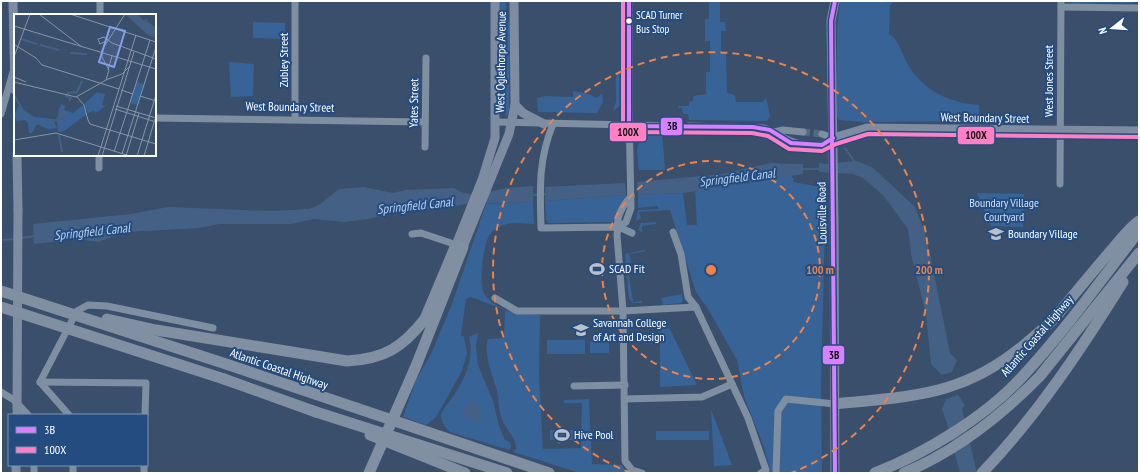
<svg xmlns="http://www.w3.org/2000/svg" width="1140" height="474" viewBox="0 0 1140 474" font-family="'PT Sans Narrow',sans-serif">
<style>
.green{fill:#386397}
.water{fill:#446185}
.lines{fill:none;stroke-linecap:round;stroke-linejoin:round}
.stream{stroke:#446185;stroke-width:2}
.minor-tunnel{stroke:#576982;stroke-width:7;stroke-dasharray:7 3.5;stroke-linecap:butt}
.minor{stroke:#7f8fa2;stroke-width:7}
.major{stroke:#7d8ca0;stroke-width:9}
.highway{stroke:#808fa2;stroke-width:11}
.major-bridge{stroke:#7d8ca0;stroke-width:9}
.highway-bridge{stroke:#808fa2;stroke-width:11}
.bus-1-casing{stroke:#244c81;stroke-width:7}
.bus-2-casing{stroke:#244c81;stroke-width:7}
.bus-1{stroke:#d880ff;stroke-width:4}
.bus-2{stroke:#ff80c5;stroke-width:4}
.ring{fill:none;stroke:#ee8249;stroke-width:2;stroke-dasharray:7 5}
.bus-dot{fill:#fff;stroke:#244c81;stroke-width:1.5}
.labels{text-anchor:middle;stroke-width:4;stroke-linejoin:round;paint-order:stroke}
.bus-label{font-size:11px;fill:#fff;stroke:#244c81;text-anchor:start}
.street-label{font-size:12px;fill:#fff;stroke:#244c81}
.park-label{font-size:12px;fill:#cee0f5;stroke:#244c81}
.poi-label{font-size:12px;fill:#fff;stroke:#244c81;text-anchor:start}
.water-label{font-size:13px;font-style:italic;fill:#b6d0ee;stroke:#244c81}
.inset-river{fill:none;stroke:#446185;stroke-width:2}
.inset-road{fill:none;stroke:#8895a7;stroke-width:1}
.view{fill:#839eea;fill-opacity:0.15;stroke:#839eea;stroke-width:2}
.inset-edge{fill:none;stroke:#fff;stroke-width:2}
.centre{fill:#ee8249;stroke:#244c81;stroke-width:2}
.ring-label{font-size:12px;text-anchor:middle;font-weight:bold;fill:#ee8249;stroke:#244c81;stroke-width:4;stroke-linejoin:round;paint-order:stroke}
.line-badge{stroke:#244c81;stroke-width:1.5}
.pale-badge-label{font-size:11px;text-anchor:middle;font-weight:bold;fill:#111}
</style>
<rect width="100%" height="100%" fill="#394f6c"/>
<g class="green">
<path d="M498 1H506V15L510 26 509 110 506 118 503 100V68L498 55Z"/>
<path d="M619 1H622L621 105 614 110 613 109C621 98 611 81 619 71Z"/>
<path d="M709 1H720V22H725L726 31H721V52L726 54 727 93 735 95 736 102H763L766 97 770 116 767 121 689 120 688 114H683L682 108H678L679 106H689V102L693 101V96L706 94V72H710V41H705V19H709Z"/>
<path d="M840 1 893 2 890 5 889 34C898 39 901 51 906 61 921 90 949 103 979 105V121L861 122 839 120 837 116V28Z"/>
<path d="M1069 1H1137L1132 3H1072Z"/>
<path d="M253 22 285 23V39L253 38Z"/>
<path d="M229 62 254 64 253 96 231 97Z"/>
<path d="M573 91 589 94 596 98 602 94 603 102 597 113 538 112 537 98 545 96 573 97Z"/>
<path d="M648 130 662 131 665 170H639L637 150 641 133Z"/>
<path d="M790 175 794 179 793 182 826 188 821 385 822 473H771L764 447 744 396 737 360 708 309 696 292 670 210 639 212 641 218 636 221 638 210 658 209V206L638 208V195L683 193 687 225H697L695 190 750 183Z"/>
<path d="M977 193 1024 194 1023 227 991 226Z"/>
<path d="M626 195 613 222 548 223 546 219 545 201Z"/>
<path d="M533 202 534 224C524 224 510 221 501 226 495 228 491 232 488 238 483 248 478 286 485 295 498 312 520 315 540 315L539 375 543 449 581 448 582 403H564V400L589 399 592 464 622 465 627 473H580L513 452 516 449C517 438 505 429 502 419 498 410 499 400 497 391 493 375 483 356 488 339L504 338 505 310 471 297 466 299 461 335 464 337 467 353 462 371 436 417 426 425 403 417 416 380 432 352 452 304 486 204Z"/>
<path d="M656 222V224L642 226V232L638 230 641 223Z"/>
<path d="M644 250 647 251 629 254 631 262 627 263 633 302 642 301V303H633L629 299 625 254Z"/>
<path d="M682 294 683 300 681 303 663 305 661 298Z"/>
<path d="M660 319H665L697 385 660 387Z"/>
<path d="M478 333 476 346 478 365 493 401 499 426 505 440 510 442 511 448 509 450 450 432C446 428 441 422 441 416 442 410 447 404 451 400 464 380 475 361 469 337Z"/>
<rect x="547" y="340" width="38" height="14"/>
<path d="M590 341 593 342H609V353H590Z"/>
<path d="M711 409 732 465 714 466Z"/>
<rect x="656" y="431" width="53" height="9"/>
</g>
<g class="water">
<path d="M856 161 872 167 915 207 924 230 931 259 950 353 957 360 952 372 942 375 931 364 926 314 912 259 908 229 883 195 863 178 853 174 819 172V163L825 164Z"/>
<path d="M771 163 803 164V174L683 193 638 195 637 182 722 174Z"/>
<path d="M625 183 626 195 545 201V187Z"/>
<path d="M533 186V202L465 204 442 209 404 210 368 219 344 222 314 219 291 224H219L200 228 126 232 98 242 78 239 34 244 33 224 131 214 168 207 272 211 309 209 319 205 339 189 364 187 393 193 405 190 454 188C470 200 489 191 507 188 515 187 524 187 533 186Z"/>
<path d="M958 395 965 405 962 409 977 473H960L947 424 942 409 946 399Z"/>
<path d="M474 399 477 401 482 417 480 423 462 414 464 410Z"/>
<path d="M557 426H561V430H575V440H561V444H558L557 440H550V430H557Z"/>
</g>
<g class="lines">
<g class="stream">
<path d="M845 148 854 161"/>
<path d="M802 169H821"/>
<path d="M531 195 547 194"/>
<path d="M21 238 35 236"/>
<path d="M1 240 15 239"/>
</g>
<g class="minor-tunnel">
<path d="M677 126H689"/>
<path d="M803 132 822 134"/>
<path d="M803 144 822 145"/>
</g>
<g class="minor">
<path d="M1061 7 1139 8"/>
<path d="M100 15V1"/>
<path d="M1 114 13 72"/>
<path d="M155 118 425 122"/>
<path d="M295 119V1"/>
<path d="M496 122 677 126"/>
<path d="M553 124C538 161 540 189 541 228L619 227 632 233"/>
<path d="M689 126 764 128C779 133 785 142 803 144"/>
<path d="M774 132 783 130 803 132"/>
<path d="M822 134 833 138"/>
<path d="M822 145 833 138"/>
<path d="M425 147 426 58"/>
<path d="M99 155V168"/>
<path d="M1060 184 1061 1"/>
<path d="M631 196C625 203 620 210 618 219 617 224 618 229 617 235L623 311 625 461 632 470 642 473"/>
<path d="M619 227 626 222 631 208 629 110V1"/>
<path d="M673 232 681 254 688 297 696 307"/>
<path d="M412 234 421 233 460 246"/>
<path d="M495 298 517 311H623L696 307 748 418 766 470 761 473"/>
<path d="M40 382 146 383 145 415"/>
<path d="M574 386 625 385"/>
<path d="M1 392 14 400 28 415"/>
<path d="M625 399 702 397 732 384"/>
<path d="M69 415 40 382 77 311 88 305 107 306 213 328"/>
<path d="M34 473V465"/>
<path d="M73 473V465"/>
<path d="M144 473V465"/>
<path d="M776 473 778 411 786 399 835 404"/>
</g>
<g class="major">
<path d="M13 1 15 90"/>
<path d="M835 1 831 21 834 220 835 473"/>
<path d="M515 105 523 113 544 124"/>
<path d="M833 138 867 128 1139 131"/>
<path d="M17 155 18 210"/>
<path d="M456 245 482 180 495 138V1"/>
<path d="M463 247 509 134 515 105 514 1"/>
<path d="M16 473V465"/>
</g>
<g class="highway">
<path d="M425 319 456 245"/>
<path d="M224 379 316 412"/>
<path d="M835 404C915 396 967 396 1031 339 1040 331 1050 324 1058 314 1076 292 1095 269 1114 247 1122 238 1129 228 1139 221"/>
<path d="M369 473 416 366 463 247"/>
<path d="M875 473C924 454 985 417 1021 378 1064 332 1101 280 1139 231"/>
<path d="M904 473C956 451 1001 416 1040 376L1139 253"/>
<path d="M982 473C1037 416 1081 349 1123 282"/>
</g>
<path class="major-bridge" d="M17 415 18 210"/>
<g class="highway-bridge">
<path d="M1 291 226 364 549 473"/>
<path d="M1 307 224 379"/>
<path d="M107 319 156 330 347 361C384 359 402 348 425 319"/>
<path d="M316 412 507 473"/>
<path d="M370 435 465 473"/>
</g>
<g class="bus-1-casing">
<g id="bus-1">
<path d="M629 1V126L753 127 770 130 791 143 822 145 833 138"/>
<path d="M835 1 831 21 835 473"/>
</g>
</g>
<g class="bus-2-casing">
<path id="bus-2" d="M623 1V126L627 132 752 133 768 136 789 149 822 151 836 144 868 134 1139 137"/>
</g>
<use href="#bus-1" class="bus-1"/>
<use href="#bus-2" class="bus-2"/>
</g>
<g class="ring">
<circle cx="711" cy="270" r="109"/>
<path d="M631 473A218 218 0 1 1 791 473"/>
</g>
<defs>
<g id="university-bare" transform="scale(1.2)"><path d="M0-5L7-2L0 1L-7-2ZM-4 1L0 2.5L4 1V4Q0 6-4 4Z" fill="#bac1cc" stroke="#244c81" stroke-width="2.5" paint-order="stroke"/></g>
<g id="stadium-bare" transform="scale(1.2)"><path d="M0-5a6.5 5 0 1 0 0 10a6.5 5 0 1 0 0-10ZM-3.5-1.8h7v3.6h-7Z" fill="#bac1cc" stroke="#244c81" stroke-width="2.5" paint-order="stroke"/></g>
</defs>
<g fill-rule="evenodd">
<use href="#university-bare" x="996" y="234"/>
<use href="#stadium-bare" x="597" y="269"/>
<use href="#university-bare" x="581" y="330"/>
<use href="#stadium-bare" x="562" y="435"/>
</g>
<circle class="bus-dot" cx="629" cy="21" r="3.5"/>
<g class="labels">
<g class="bus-label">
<text x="636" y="19">SCAD Turner<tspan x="636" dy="14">Bus Stop</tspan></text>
</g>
<g class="street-label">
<text transform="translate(284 60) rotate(-90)" y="4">Zubley Street</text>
<text transform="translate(501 62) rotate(-89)" y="4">West Oglethorpe Avenue</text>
<text transform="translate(1049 81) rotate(-90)" y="4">West Jones Street</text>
<text transform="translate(414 103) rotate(-89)" y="4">Yates Street</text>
<text transform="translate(290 107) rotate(1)" y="4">West Boundary Street</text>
<text transform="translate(985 118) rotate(1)" y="4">West Boundary Street</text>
<text transform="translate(822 213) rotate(-91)" y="4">Louisville Road</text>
<text transform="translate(1037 336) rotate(-49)" y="4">Atlantic Coastal Highway</text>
<text transform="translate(279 369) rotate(19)" y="4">Atlantic Coastal Highway</text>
</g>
<g class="park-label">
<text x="1004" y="207">Boundary Village<tspan x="1004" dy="14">Courtyard</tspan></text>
</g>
<g class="poi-label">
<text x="1008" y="238">Boundary Village</text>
<text x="609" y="273">SCAD Fit</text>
<text x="593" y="327">Savannah College<tspan x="593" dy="14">of Art and Design</tspan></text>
<text x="574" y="439">Hive Pool</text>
</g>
<g class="water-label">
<text transform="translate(737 177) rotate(-7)" y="5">Springfield Canal</text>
<text transform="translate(415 205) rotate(-6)" y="5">Springfield Canal</text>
<text transform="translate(92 231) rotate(-6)" y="5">Springfield Canal</text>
</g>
</g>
<g transform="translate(14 14)">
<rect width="142" height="142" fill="#394f6c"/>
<path d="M123 68 130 70 123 91 116 89ZM83 78 91 80 88 91 91 92 82 99 80 97 74 99 70 90ZM47 90 51 92 50 96 59 99 69 91 73 100 50 117 45 118 44 101ZM4 92 20 103 39 105 43 114 34 115 23 110 18 119H15L14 109 11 106 3 107 0 102Z" fill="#386397"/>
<path d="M108 0H124L129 6 133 5V7L142 14V24L134 21 112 1ZM46 96 55 100 47 108 44 102Z" fill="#446185"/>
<path class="inset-river" d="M7 25 23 30M26 31 45 36M56 39 73 40M0 81 11 100M55 87 57 84 52 82 54 79 63 78 68 67M0 103 5 99 24 110 35 109M44 105 45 118M35 109 44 105 46 94M45 121 48 138"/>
<path class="inset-road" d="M25 0 68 33M56 0 142 28M0 12 142 55M92 27 86 30 84 25 90 23 98 29M98 29 142 45M1 31 22 44 28 51 105 75M0 43 16 0M94 56 98 42M0 63 12 68M92 66 95 56 88 43V36L111 0M0 68 62 83 94 65 108 60 116 52M107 76 119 80M126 82 142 87M63 83 70 91 74 106M102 92 142 104M101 95 142 108M74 106 76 110 142 130M0 126 42 119 116 142M100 138 136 26M108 140 142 33M84 142 122 21M88 142 120 38M112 142 125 99M123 142 142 81M130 142 141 105"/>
<path class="view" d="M96 13 111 17 100 53 85 48Z"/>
<rect width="142" height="142" class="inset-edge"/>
</g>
<circle cx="711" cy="270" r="6" class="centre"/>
<g class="ring-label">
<text x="820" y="274">100 m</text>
<text x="929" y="274">200 m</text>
</g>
<g class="line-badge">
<rect x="660" y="117" width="23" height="19" rx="4" fill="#d880ff"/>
<rect x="609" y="122" width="38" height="20" rx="4" fill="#ff80c5"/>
<rect x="957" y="126" width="38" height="19" rx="4" fill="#ff80c5"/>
<rect x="822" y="345" width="23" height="20" rx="4" fill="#d880ff"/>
</g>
<g class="pale-badge-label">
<text x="672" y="130">3B</text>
<text x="628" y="136">100X</text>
<text x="976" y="139">100X</text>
<text x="834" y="359">3B</text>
</g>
<rect width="1140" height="474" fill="none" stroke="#ffffff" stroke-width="4"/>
<rect x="8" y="414" width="140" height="52" fill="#244c81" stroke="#7c94b3"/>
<rect x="16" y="427" width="20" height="6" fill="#d880ff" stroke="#7c94b3"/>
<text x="44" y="434" font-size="12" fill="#ffffff">3B</text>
<rect x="16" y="447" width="20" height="6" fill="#ff80c5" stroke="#7c94b3"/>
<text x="44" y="454" font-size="12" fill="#ffffff">100X</text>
<g transform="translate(1112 28) rotate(253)" stroke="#244c81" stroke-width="3" paint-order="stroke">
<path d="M0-3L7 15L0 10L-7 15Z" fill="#ffffff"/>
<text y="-6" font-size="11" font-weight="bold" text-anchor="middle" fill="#ffffff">N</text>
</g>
</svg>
